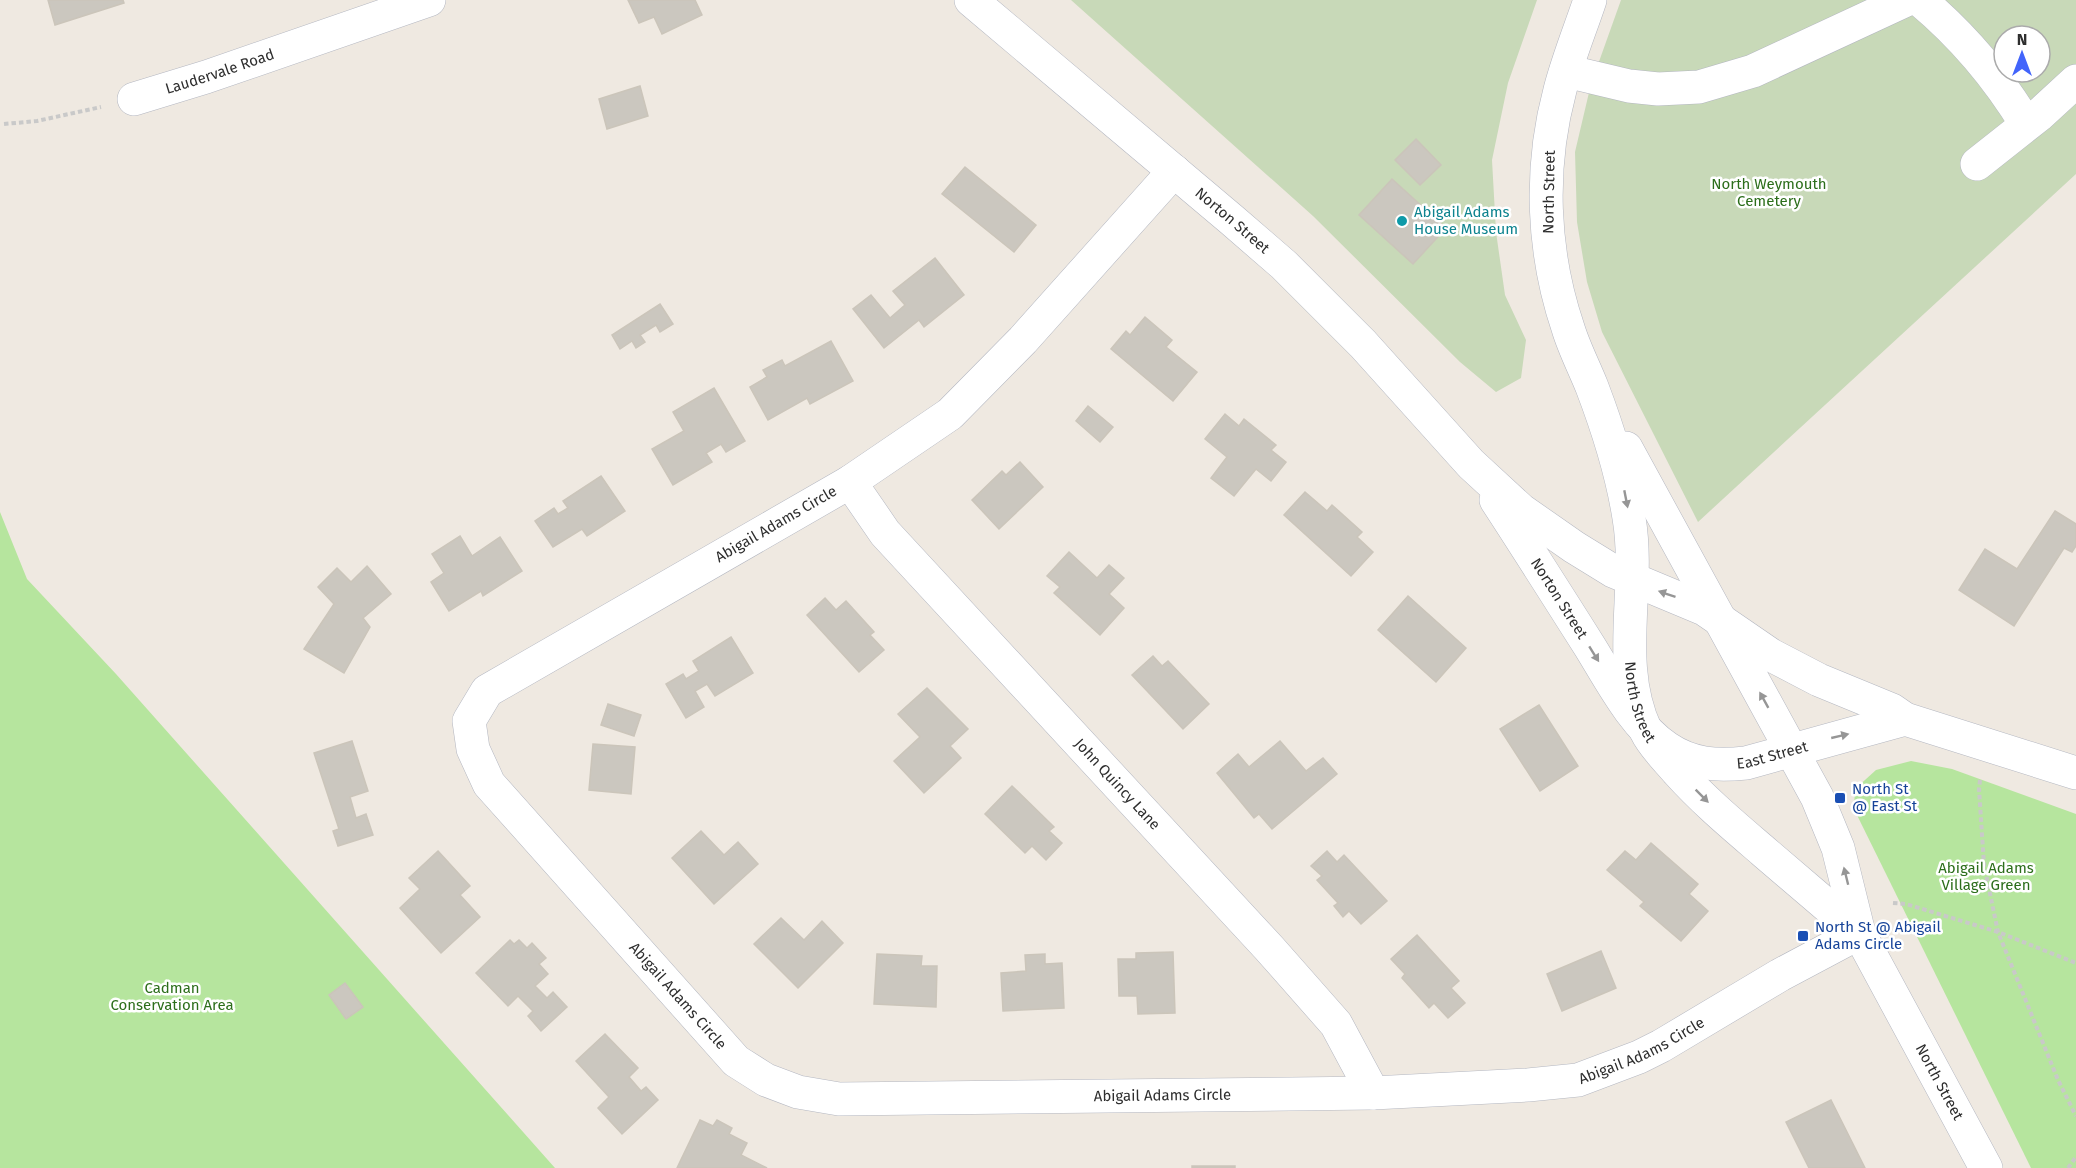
<svg xmlns="http://www.w3.org/2000/svg" width="2076" height="1168" viewBox="0 0 2076 1168" font-family="'Fira Sans',sans-serif">
<style>
.green{fill:#b6e59e}
.cemetery{fill:#c8d9b8;fill-rule:evenodd}
.building{fill:#cbc7bf;stroke:#cbc5ba;stroke-width:1.5}
.lines{fill:none;stroke-linecap:round;stroke-linejoin:round}
.minor-casing{stroke:#b4b7c1;stroke-width:34}
.path{stroke:#c9c9c9;stroke-width:4;stroke-dasharray:4.5 3;stroke-linecap:butt}
.minor{stroke:#fff;stroke-width:33}
.oneway{fill:#969696}
.culture-dot{fill:#0f9aa8;stroke:#fff;stroke-width:2}
.transit-dot{fill:#1a4fb4;stroke:#fff;stroke-width:2}
.labels{text-anchor:middle;stroke-width:5;stroke-linejoin:round;paint-order:stroke}
.street-label{font-size:15px;fill:#2e2e2e;stroke:#fff}
.park-label{font-size:15px;fill:#2c6e1b;stroke:#fff}
.culture-label{font-size:15px;fill:#0d838f;stroke:#fff;text-anchor:start}
.transit-label{font-size:15px;fill:#164399;stroke:#fff;text-anchor:start}
</style>
<rect width="100%" height="100%" fill="#efe9e1"/>
<g class="green">
<path d="M0 512 27 579 116 674 555 1168H0Z"/>
<path d="M1911 761 1952 769 2076 814V1168H2031L1854 809 1855 789 1876 770Z"/>
</g>
<g class="cemetery">
<path d="M1071 0H1537L1508 83 1492 160 1496 232 1505 295 1526 340 1521 378 1496 392 1460 362 1313 216Z"/>
<path d="M1621 0H2076V174L1698 522 1602 332 1587 282 1577 222 1575 152 1591 84ZM2004 36H2040V72H2004Z"/>
</g>
<g class="building">
<path d="M48 0H123L124 3 55 25Z"/>
<path d="M628 0H695L702 15 662 34 654 17 639 23Z"/>
<path d="M640 86 648 116 607 129 599 99Z"/>
<path d="M1416 139 1441 165 1420 185 1395 160Z"/>
<path d="M965 167 1036 225 1014 252 942 194Z"/>
<path d="M1392 179 1446 228 1413 264 1359 215Z"/>
<path d="M935 258 964 295 924 327 919 320 884 348 853 309 871 295 890 318 905 305 893 291Z"/>
<path d="M660 304 673 324 660 332 656 325 640 335 645 342 636 348 632 341 620 349 612 335Z"/>
<path d="M1145 317 1172 340 1166 347 1197 372 1173 401 1111 349 1126 331 1130 335Z"/>
<path d="M831 341 853 381 810 404 807 398 768 420 750 387 767 377 763 370 782 360 785 366Z"/>
<path d="M714 388 745 441 726 452 721 444 706 453 712 462 673 485 652 449 684 431 673 412Z"/>
<path d="M1088 406 1113 427 1100 442 1076 421Z"/>
<path d="M1225 414 1239 426 1244 419 1276 445 1271 450 1286 462 1271 481 1256 469 1234 496 1211 478 1227 457 1205 439Z"/>
<path d="M1020 462 1043 487 999 529 972 500 1002 471 1006 475Z"/>
<path d="M601 476 625 511 587 536 582 529 553 547 535 521 554 508 558 514 568 508 563 501Z"/>
<path d="M1305 492 1327 511 1332 505 1362 532 1357 537 1373 552 1351 576 1284 515Z"/>
<path d="M2055 511 2076 524V546L2072 552 2064 548 2014 626 1959 590 1985 549 2017 569Z"/>
<path d="M460 536 472 556 500 537 522 571 483 596 481 591 449 611 431 582 444 573 432 554Z"/>
<path d="M1069 552 1097 578 1109 565 1124 578 1109 594 1124 608 1100 635 1054 593 1060 587 1047 576Z"/>
<path d="M367 566 391 594 363 618 370 627 344 673 304 649 334 604 318 587 337 568 351 582Z"/>
<path d="M1408 596 1466 648 1436 682 1378 630Z"/>
<path d="M825 598 836 610 846 601 874 632 870 635 884 650 859 672 807 615Z"/>
<path d="M731 637 753 673 715 696 707 684 695 691 704 707 686 718 666 684 683 674 686 679 699 671 693 661Z"/>
<path d="M1153 656 1162 666 1168 661 1209 704 1183 729 1132 675Z"/>
<path d="M927 688 968 729 950 746 961 758 924 793 894 761 920 737 898 714Z"/>
<path d="M608 704 641 715 634 736 601 725Z"/>
<path d="M1539 705 1578 766 1540 791 1500 729Z"/>
<path d="M352 741 368 791 350 797 356 818 366 814 373 835 338 846 333 831 339 829 314 753Z"/>
<path d="M1280 741 1306 771 1323 758 1337 774 1272 829 1259 814 1254 818 1217 773 1238 754 1249 767Z"/>
<path d="M593 744 635 747 631 794 589 790Z"/>
<path d="M1012 786 1054 827 1049 831 1062 843 1046 860 1032 846 1025 853 985 814Z"/>
<path d="M701 831 724 855 738 842 758 864 714 904 672 858Z"/>
<path d="M1651 843 1698 884 1689 894 1708 911 1681 941 1640 906 1644 902 1607 870 1625 851 1636 860Z"/>
<path d="M438 851 470 886 460 895 480 917 441 953 400 908 420 889 409 878Z"/>
<path d="M1327 851 1337 862 1344 855 1387 901 1361 924 1349 911 1343 917 1334 906 1338 903 1317 880 1322 876 1311 866Z"/>
<path d="M781 918 804 940 822 921 843 943 798 988 754 944Z"/>
<path d="M1417 935 1459 981 1451 988 1465 1003 1448 1018 1434 1003 1429 1008 1402 978 1405 974 1391 959Z"/>
<path d="M510 940 514 944 519 940 527 948 532 943 546 958 539 964 548 974 535 986 547 998 553 992 567 1007 541 1031 528 1016 533 1011 518 996 508 1006 476 973Z"/>
<path d="M1601 951 1616 988 1562 1011 1547 974Z"/>
<path d="M1173 952 1175 1013 1138 1014 1137 996H1119L1118 959H1136V953Z"/>
<path d="M877 954 922 956 921 966H937L936 1007 874 1004Z"/>
<path d="M1045 954V964L1062 963 1064 1008 1003 1011 1001 973 1026 971 1025 955Z"/>
<path d="M345 983 363 1007 346 1019 329 995Z"/>
<path d="M605 1034 638 1068 629 1077 641 1091 646 1087 658 1100 622 1134 598 1108 609 1097 576 1061Z"/>
<path d="M1831 1100 1865 1168H1809L1786 1122Z"/>
<path d="M700 1120 713 1126 717 1120 732 1128 729 1134 747 1143 741 1155 767 1168H677Z"/>
<rect x="1192" y="1166" width="43" height="2"/>
</g>
<g class="lines">
<g class="minor-casing">
<g id="minor">
<path id="s1" d="M971 0 1232 220 1284 265 1363 344 1471 464 1521 510 1574 547 1613 571 1704 609 1771 655 1819 680 1892 710 1905 719 2076 773"/>
<path id="s2" d="M1590 0C1580 30 1568 59 1560 90 1539 168 1542 251 1568 328 1574 348 1584 367 1592 387 1608 429 1622 473 1629 518 1641 589 1614 663 1646 731 1653 746 1668 760 1678 772 1704 801 1734 826 1763 851 1795 878 1827 906 1859 933"/>
<path d="M1920 0C1963 36 1997 76 2026 124"/>
<path d="M1566 71 1629 86 1658 89 1699 87 1753 71 1906 0"/>
<path id="s3" d="M134 99 206 77 429 0"/>
<path d="M1977 164 2039 115 2076 81"/>
<path id="s4" d="M1174 171 1023 340 950 414 850 482 487 691 469 721 473 749 489 784 736 1061 766 1080 798 1092 839 1099 1373 1093 1528 1085 1578 1080 1639 1057 1661 1046 1780 975 1859 933"/>
<path id="s5" d="M1626 448 1817 797 1838 848 1859 933 1986 1168"/>
<path id="s6" d="M850 482 885 533 1269 948 1336 1024 1373 1093"/>
<path id="s7" d="M1496 500C1528 549 1559 598 1590 647 1611 681 1634 726 1667 748 1692 765 1717 766 1746 763L1905 719"/>
</g>
</g>
<g class="path">
<path d="M4 124 37 121 101 107"/>
<path d="M1980 780 1979 789 1984 865 1998 932 2058 1080 2076 1116"/>
<path d="M1893 903 1906 904 1998 932 2076 963"/>
<path d="M2068 1168 2076 1157"/>
</g>
<use href="#minor" class="minor"/>
</g>
<defs><path id="oneway-solid" d="M-6-.8H1V-3.2L6.5 0L1 3.2V.8H-6Z" transform="scale(1.5)"/></defs>
<g class="oneway">
<use href="#oneway-solid" transform="translate(1626 499) rotate(79)"/>
<use href="#oneway-solid" transform="translate(1667 594) rotate(-161)"/>
<use href="#oneway-solid" transform="translate(1594 654) rotate(58)"/>
<use href="#oneway-solid" transform="translate(1764 700) rotate(-119)"/>
<use href="#oneway-solid" transform="translate(1840 736) rotate(-13)"/>
<use href="#oneway-solid" transform="translate(1702 796) rotate(45)"/>
<use href="#oneway-solid" transform="translate(1846 876) rotate(-104)"/>
</g>
<circle class="culture-dot" cx="1402" cy="221" r="6"/>
<g class="transit-dot">
<rect x="1834" y="792" width="12" height="12" rx="3"/>
<rect x="1797" y="930" width="12" height="12" rx="3"/>
</g>
<g class="labels">
<g class="street-label">
<text dy="5" stroke="none"><textPath href="#s3" startOffset="90">Laudervale Road</textPath></text>
<text transform="translate(1549 192) rotate(-89)" y="5">North Street</text>
<text dy="5" stroke="none"><textPath href="#s1" startOffset="342">Norton Street</textPath></text>
<text transform="translate(776 524) rotate(-30)" y="5">Abigail Adams Circle</text>
<text dy="5" stroke="none"><textPath href="#s7" startOffset="117">Norton Street</textPath></text>
<text dy="5" stroke="none"><textPath href="#s2" startOffset="722">North Street</textPath></text>
<text dy="5" stroke="none"><textPath href="#s7" startOffset="412">East Street</textPath></text>
<text dy="5" stroke="none"><textPath href="#s6" startOffset="404">John Quincy Lane</textPath></text>
<text dy="5" stroke="none"><textPath href="#s4" startOffset="1256">Abigail Adams Circle</textPath></text>
<text dy="5" stroke="none"><textPath href="#s4" startOffset="2264">Abigail Adams Circle</textPath></text>
<text dy="5" stroke="none"><textPath href="#s5" startOffset="710">North Street</textPath></text>
<text dy="5" stroke="none"><textPath href="#s4" startOffset="1778">Abigail Adams Circle</textPath></text>
</g>
<g class="park-label">
<text x="1769" y="189">North Weymouth<tspan x="1769" dy="17">Cemetery</tspan></text>
<text x="1986" y="873">Abigail Adams<tspan x="1986" dy="17">Village Green</tspan></text>
<text x="172" y="993">Cadman<tspan x="172" dy="17">Conservation Area</tspan></text>
</g>
<g class="culture-label">
<text x="1414" y="217">Abigail Adams<tspan x="1414" dy="17">House Museum</tspan></text>
</g>
<g class="transit-label">
<text x="1852" y="794">North St<tspan x="1852" dy="17">@ East St</tspan></text>
<text x="1815" y="932">North St @ Abigail<tspan x="1815" dy="17">Adams Circle</tspan></text>
</g>
</g>
<g transform="translate(2022 54)"><circle r="28" fill="#ffffff" stroke="#ababab" stroke-width="1.5"/>
<path d="M0-4.5L10 22L0 15L-10 22Z" fill="#4264fb"/>
<text y="-9" font-size="16" font-weight="bold" text-anchor="middle" fill="#2e2e2e">N</text>
</g>
</svg>
